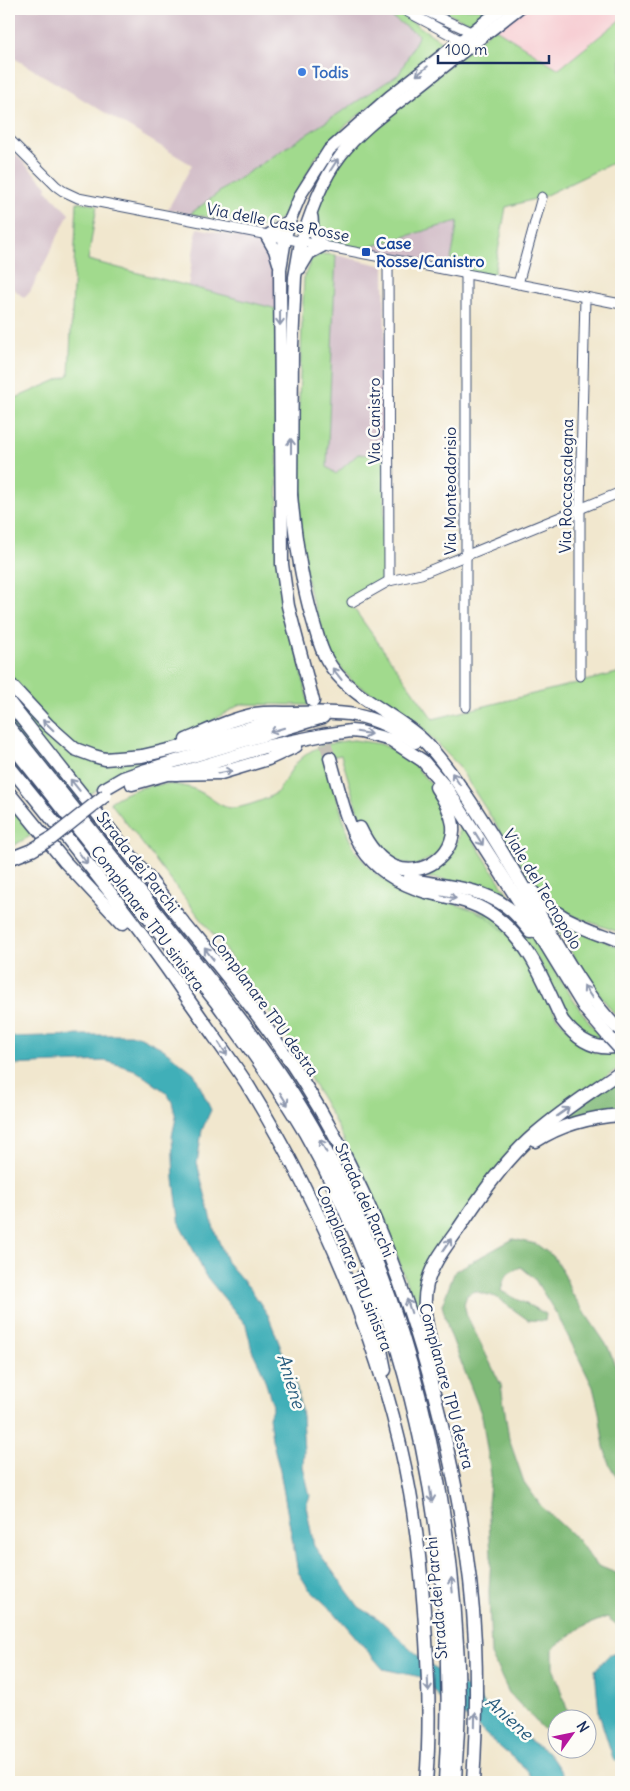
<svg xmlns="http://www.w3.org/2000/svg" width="630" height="1791" viewBox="0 0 630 1791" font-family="Delius,sans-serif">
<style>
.built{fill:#f7cfd4}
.industrial{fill:#d2bdc8}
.green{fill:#a1da8d;stroke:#5e8476}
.forest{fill:#80ba78;stroke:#4e746b}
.water{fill:#3fafb8;stroke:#2d6f8b}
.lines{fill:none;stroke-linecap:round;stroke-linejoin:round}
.highway-tunnel{stroke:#c6c2b8;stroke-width:12;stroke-dasharray:12 6;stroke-linecap:butt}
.minor-casing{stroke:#3b4b6f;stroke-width:11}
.major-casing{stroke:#3b4b6f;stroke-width:14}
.highway-casing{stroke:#3b4b6f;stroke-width:15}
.minor{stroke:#fff;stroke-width:9}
.major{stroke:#fff;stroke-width:11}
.highway{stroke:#fff;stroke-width:12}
.highway-bridge-casing{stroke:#3b4b6f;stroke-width:15;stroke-linecap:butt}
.highway-bridge{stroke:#fff;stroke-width:12}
.oneway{stroke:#8d97ae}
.shop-dot{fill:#3f7fe0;stroke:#fdfcf7;stroke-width:2}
.transit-dot{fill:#1a4fb4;stroke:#fdfcf7;stroke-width:2}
.labels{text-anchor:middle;stroke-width:5;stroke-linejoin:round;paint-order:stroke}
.shop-label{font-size:16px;font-weight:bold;fill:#366cbe;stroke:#fdfcf7;text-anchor:start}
.street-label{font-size:16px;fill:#1b2f5e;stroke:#fdfcf7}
.transit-label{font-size:16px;font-weight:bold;fill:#164399;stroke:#fdfcf7;text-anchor:start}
.water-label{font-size:18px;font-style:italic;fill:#285c7e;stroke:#fdfcf7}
</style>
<rect width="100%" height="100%" fill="#fdfcf7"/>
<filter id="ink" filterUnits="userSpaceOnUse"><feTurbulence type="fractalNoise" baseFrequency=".02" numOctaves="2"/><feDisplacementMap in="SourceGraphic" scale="10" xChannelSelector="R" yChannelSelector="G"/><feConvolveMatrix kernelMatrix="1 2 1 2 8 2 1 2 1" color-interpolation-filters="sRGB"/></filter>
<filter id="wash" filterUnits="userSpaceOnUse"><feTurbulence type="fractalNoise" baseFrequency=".0096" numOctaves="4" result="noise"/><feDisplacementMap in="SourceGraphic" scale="20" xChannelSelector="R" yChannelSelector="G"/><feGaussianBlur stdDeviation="1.12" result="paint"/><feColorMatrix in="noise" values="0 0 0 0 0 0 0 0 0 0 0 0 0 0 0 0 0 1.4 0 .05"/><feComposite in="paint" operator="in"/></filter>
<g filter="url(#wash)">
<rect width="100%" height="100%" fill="#f1e7ce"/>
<path class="built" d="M518 9H621V19L559 69 494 28Z"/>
<g class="industrial">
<path d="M9 9H379L419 35 399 74 226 187 190 214 168 209 192 165 9 55Z"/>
<path d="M9 148 47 186 46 190 69 214 30 292 24 298 9 285Z"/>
<path d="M459 221 450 266 359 250Z"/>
<path d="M197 228 265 242 274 263 277 309 188 286Z"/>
<path d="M336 255 384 266 385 331 384 456 358 454 336 474 327 467Z"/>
</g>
<g class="green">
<path d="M379 9H393L441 41 439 50 344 127 316 157 285 216 266 227 190 214 226 187 399 74 419 35Z"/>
<path d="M436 9H490L472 23Z"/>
<path d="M621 19V159L542 197 506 207 493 280 449 271 458 221 352 252 301 242 341 155 494 28 559 69Z"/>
<path d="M77 202 97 205 88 260 277 309 278 564 309 705 241 704 111 779 49 825 9 774V401L69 375Z"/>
<path d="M321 254 336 255 327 467 336 474 358 454 384 456 385 580 347 599 433 719 621 672V933L576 917 561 908 532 881 457 764 426 733 417 721 353 682 332 657 309 591 301 544 296 473 304 277 311 260Z"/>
<path d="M354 740 381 744 398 752 415 766 434 788 448 819 447 837 437 855 415 866 389 859 362 826 341 755 326 758 348 836 356 852 367 865 378 876 396 886 474 910 493 920 524 952 557 1018 593 1052 603 1054 616 1053 621 1058V1066L525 1135 420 1292 418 1316 394 1247 360 1171 333 1118 288 1039 233 960 110 802C137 784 175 777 204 794 213 799 222 809 234 808 245 807 273 798 279 790 287 778 292 765 304 756 318 744 336 742 354 740Z"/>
<path d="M9 800 34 834 9 848Z"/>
<path d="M462 825 464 826 514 904C486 883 446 881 412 875 436 864 460 859 459 827Z"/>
<path d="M457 891 492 903 525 929 538 945 576 1004 605 1043 591 1039 575 1027 563 1008 539 961Z"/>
<path d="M546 911 574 928 621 948V1023L588 979Z"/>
</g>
<g class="forest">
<path d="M610 1084 621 1085V1110L546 1128Z"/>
<path d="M513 1239 536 1244 554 1257 565 1276 571 1292 608 1347 614 1363 621 1377V1485L609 1464 604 1447 599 1412 593 1387 559 1318 534 1278 521 1267C507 1273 504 1275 501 1291L546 1314 545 1321 528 1320 496 1297 474 1291 467 1295 464 1304 467 1316 501 1385 509 1439 524 1482 541 1506 577 1539 596 1565 621 1575V1628L607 1617 582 1627 553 1648V1667L570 1718H558L557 1736 549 1735 509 1693 491 1655 489 1592 491 1556 488 1503 491 1475 482 1416 449 1331 442 1305 455 1271Z"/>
</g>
<g class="water">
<path d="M82 1035H137L162 1048 194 1073 211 1110 202 1130 197 1163 214 1229 227 1262 252 1291 268 1315 297 1389 302 1416 304 1452 303 1466 310 1496 306 1506 314 1546 359 1607 379 1619 426 1663 469 1689 494 1713 523 1736 548 1752 568 1782H534L525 1768 495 1743 470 1720 447 1705 421 1677 383 1669 335 1613 309 1589 298 1572 280 1471 272 1439 269 1417 273 1406 262 1371 252 1350 246 1325 205 1275 195 1253 180 1226 174 1179 172 1136 176 1118 172 1102 167 1093 135 1070 106 1061 9 1065V1037Z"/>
<path d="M621 1652V1761H614L599 1714 595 1670 609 1655Z"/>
</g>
</g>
<g filter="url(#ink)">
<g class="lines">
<path class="highway-tunnel" d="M315 709 330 758"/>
<g class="minor-casing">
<g id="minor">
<path d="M402 9 466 43"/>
<path d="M421 9 471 32"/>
<path d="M9 139 56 186 63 191 78 198 621 304"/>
<path d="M388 260 389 581"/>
<path d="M466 274V707"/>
<path d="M518 284 542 197"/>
<path d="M352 602 389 581 421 574 621 492"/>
<path d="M580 676V508L585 297"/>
</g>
</g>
<g class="major-casing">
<g id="major">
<path d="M312 217 313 232 322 246"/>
<path d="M267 236 290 220"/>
<path d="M285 239 290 220 301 194 329 150 389 97 501 9"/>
<path d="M301 242C311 212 321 181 341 155 360 130 388 111 412 92 447 64 483 36 518 9"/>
</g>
</g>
<g class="highway-casing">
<g id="highway">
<path d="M267 236 275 250 279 263"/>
<path d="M285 239 280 269 282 564 288 606 313 701"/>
<path d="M300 268 309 253 322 246"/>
<path d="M291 495C295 537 301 580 313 621 317 634 320 648 327 660 349 699 397 713 427 744 449 768 466 794 483 821 507 859 530 898 553 937 573 971 593 1005 621 1032"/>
<path d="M291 502 292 346 295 277 301 242"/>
<path d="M9 683 48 725 75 749 94 756 105 759 142 756 207 741 297 713"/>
<path d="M9 702C65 774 123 845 179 917 216 963 254 1008 287 1057 366 1174 415 1306 446 1443 461 1509 472 1575 475 1642 477 1689 476 1736 473 1782"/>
<path d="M9 727C66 798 122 869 179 941 227 1001 276 1062 314 1129 411 1302 456 1502 459 1699 459 1727 456 1755 455 1782"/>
<path d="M186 740C209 730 231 719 255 714 267 712 281 713 294 713 345 711 371 712 415 742"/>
<path d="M9 742 216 1002C247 1045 278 1087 305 1133 416 1327 459 1561 445 1782"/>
<path d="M330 758C348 822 353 870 426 892 453 899 474 900 497 918 530 943 545 984 562 1020 577 1040 596 1052 621 1046"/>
<path d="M9 766C61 830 114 895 163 963 174 978 184 994 195 1009 212 1034 230 1058 247 1084 322 1206 385 1352 410 1493 419 1542 423 1591 426 1640 429 1688 430 1735 426 1782"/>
<path d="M176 774 264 747 323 735 351 731 361 732 391 740 423 761 447 789 529 917 586 1010 609 1037"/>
<path d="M132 784 167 774 221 773 268 759 296 746"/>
<path d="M104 789 123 778 146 770 323 717"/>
<path d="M9 793 65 862 122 923"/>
<path d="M360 828C367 843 379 860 395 867 422 878 456 855 453 825 451 811 444 799 436 787"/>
<path d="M409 879C442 887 478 886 507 907 516 913 523 923 531 932"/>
<path d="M531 890C554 919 589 928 621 941"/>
<path d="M536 1141C562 1124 591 1117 621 1115"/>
<path d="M363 1275 375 1320 385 1370"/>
<path d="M437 1369C431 1342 420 1312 427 1284 432 1263 447 1245 459 1228 481 1195 505 1160 535 1134 562 1110 593 1091 621 1071"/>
</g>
</g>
<use href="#minor" class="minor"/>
<use href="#major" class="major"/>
<use href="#highway" class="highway"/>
<g class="highway-bridge-casing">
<g id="highway-bridge">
<path d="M9 859 32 850 52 838 106 795"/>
<path d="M609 1037 621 1050"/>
</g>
</g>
<use href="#highway-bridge" class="highway-bridge"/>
</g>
<defs><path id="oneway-shaft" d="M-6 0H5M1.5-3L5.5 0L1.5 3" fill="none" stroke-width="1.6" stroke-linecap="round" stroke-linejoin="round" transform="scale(1.25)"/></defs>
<g class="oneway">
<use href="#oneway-shaft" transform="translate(422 71) rotate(141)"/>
<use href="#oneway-shaft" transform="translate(334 165) rotate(-57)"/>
<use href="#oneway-shaft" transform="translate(280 318) rotate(90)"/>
<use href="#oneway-shaft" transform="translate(291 446) rotate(-90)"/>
<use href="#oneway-shaft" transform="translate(337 674) rotate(-128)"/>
<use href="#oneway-shaft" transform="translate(48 725) rotate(-136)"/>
<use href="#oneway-shaft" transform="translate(277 730) rotate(163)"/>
<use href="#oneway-shaft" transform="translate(364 733) rotate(9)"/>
<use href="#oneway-shaft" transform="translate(225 772) rotate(-12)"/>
<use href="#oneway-shaft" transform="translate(456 779) rotate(-124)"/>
<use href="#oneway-shaft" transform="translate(75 785) rotate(-129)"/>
<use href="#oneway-shaft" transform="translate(479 839) rotate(58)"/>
<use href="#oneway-shaft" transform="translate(83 858) rotate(53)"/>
<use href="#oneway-shaft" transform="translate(449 897) rotate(12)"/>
<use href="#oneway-shaft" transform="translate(209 954) rotate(-128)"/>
<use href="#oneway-shaft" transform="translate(588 992) rotate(-124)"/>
<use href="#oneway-shaft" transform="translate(223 1049) rotate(57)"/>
<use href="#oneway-shaft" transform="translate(284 1099) rotate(58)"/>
<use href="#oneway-shaft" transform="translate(563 1112) rotate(-35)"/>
<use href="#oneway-shaft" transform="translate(323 1146) rotate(-118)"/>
<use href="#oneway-shaft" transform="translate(447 1245) rotate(-56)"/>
<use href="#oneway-shaft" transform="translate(409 1306) rotate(-108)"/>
<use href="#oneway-shaft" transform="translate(431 1495) rotate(81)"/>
<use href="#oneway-shaft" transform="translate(452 1585) rotate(-95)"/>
<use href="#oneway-shaft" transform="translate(428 1684) rotate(87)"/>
<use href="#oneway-shaft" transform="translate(475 1720) rotate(-89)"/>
</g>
</g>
<circle class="shop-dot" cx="302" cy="72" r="5"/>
<rect class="transit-dot" x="361" y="247" width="10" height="10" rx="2.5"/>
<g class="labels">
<g class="shop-label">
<text x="312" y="78">Todis</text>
</g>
<g class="street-label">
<text transform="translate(278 222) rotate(11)" y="6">Via delle Case Rosse</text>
<text transform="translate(374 421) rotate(-90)" y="6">Via Canistro</text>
<text transform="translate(566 486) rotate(-89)" y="6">Via Roccascalegna</text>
<text transform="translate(450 491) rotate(-90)" y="6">Via Monteodorisio</text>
<text transform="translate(138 862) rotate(52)" y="6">Strada dei Parchi</text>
<text transform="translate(543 889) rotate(59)" y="6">Viale del Tecnopolo</text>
<text transform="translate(148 918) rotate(53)" y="6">Complanare TPU sinistra</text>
<text transform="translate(265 1005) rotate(54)" y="6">Complanare TPU destra</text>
<text transform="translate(365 1200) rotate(66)" y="6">Strada dei Parchi</text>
<text transform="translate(355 1268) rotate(68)" y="6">Complanare TPU sinistra</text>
<text transform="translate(447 1386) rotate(75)" y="6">Complanare TPU destra</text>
<text transform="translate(436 1598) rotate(-95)" y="6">Strada dei Parchi</text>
</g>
<g class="transit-label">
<text x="376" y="249">Case<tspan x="376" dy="18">Rosse/Canistro</tspan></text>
</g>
<g class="water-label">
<text transform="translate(291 1381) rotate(73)" y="6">Aniene</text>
<text transform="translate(509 1718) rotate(42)" y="6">Aniene</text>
</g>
</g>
<rect width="630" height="1791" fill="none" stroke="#fdfcf7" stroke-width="30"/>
<g transform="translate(572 1734) rotate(57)"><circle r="24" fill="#fdfcf7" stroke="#a3aaba"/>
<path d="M0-4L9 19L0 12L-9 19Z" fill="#b5179e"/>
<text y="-8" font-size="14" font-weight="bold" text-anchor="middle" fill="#1b2f5e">N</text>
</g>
<path d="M438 55v8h111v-8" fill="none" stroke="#1b2f5e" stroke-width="2.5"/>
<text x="445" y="55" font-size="15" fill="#1b2f5e" stroke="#fdfcf7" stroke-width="4" paint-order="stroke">100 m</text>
</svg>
